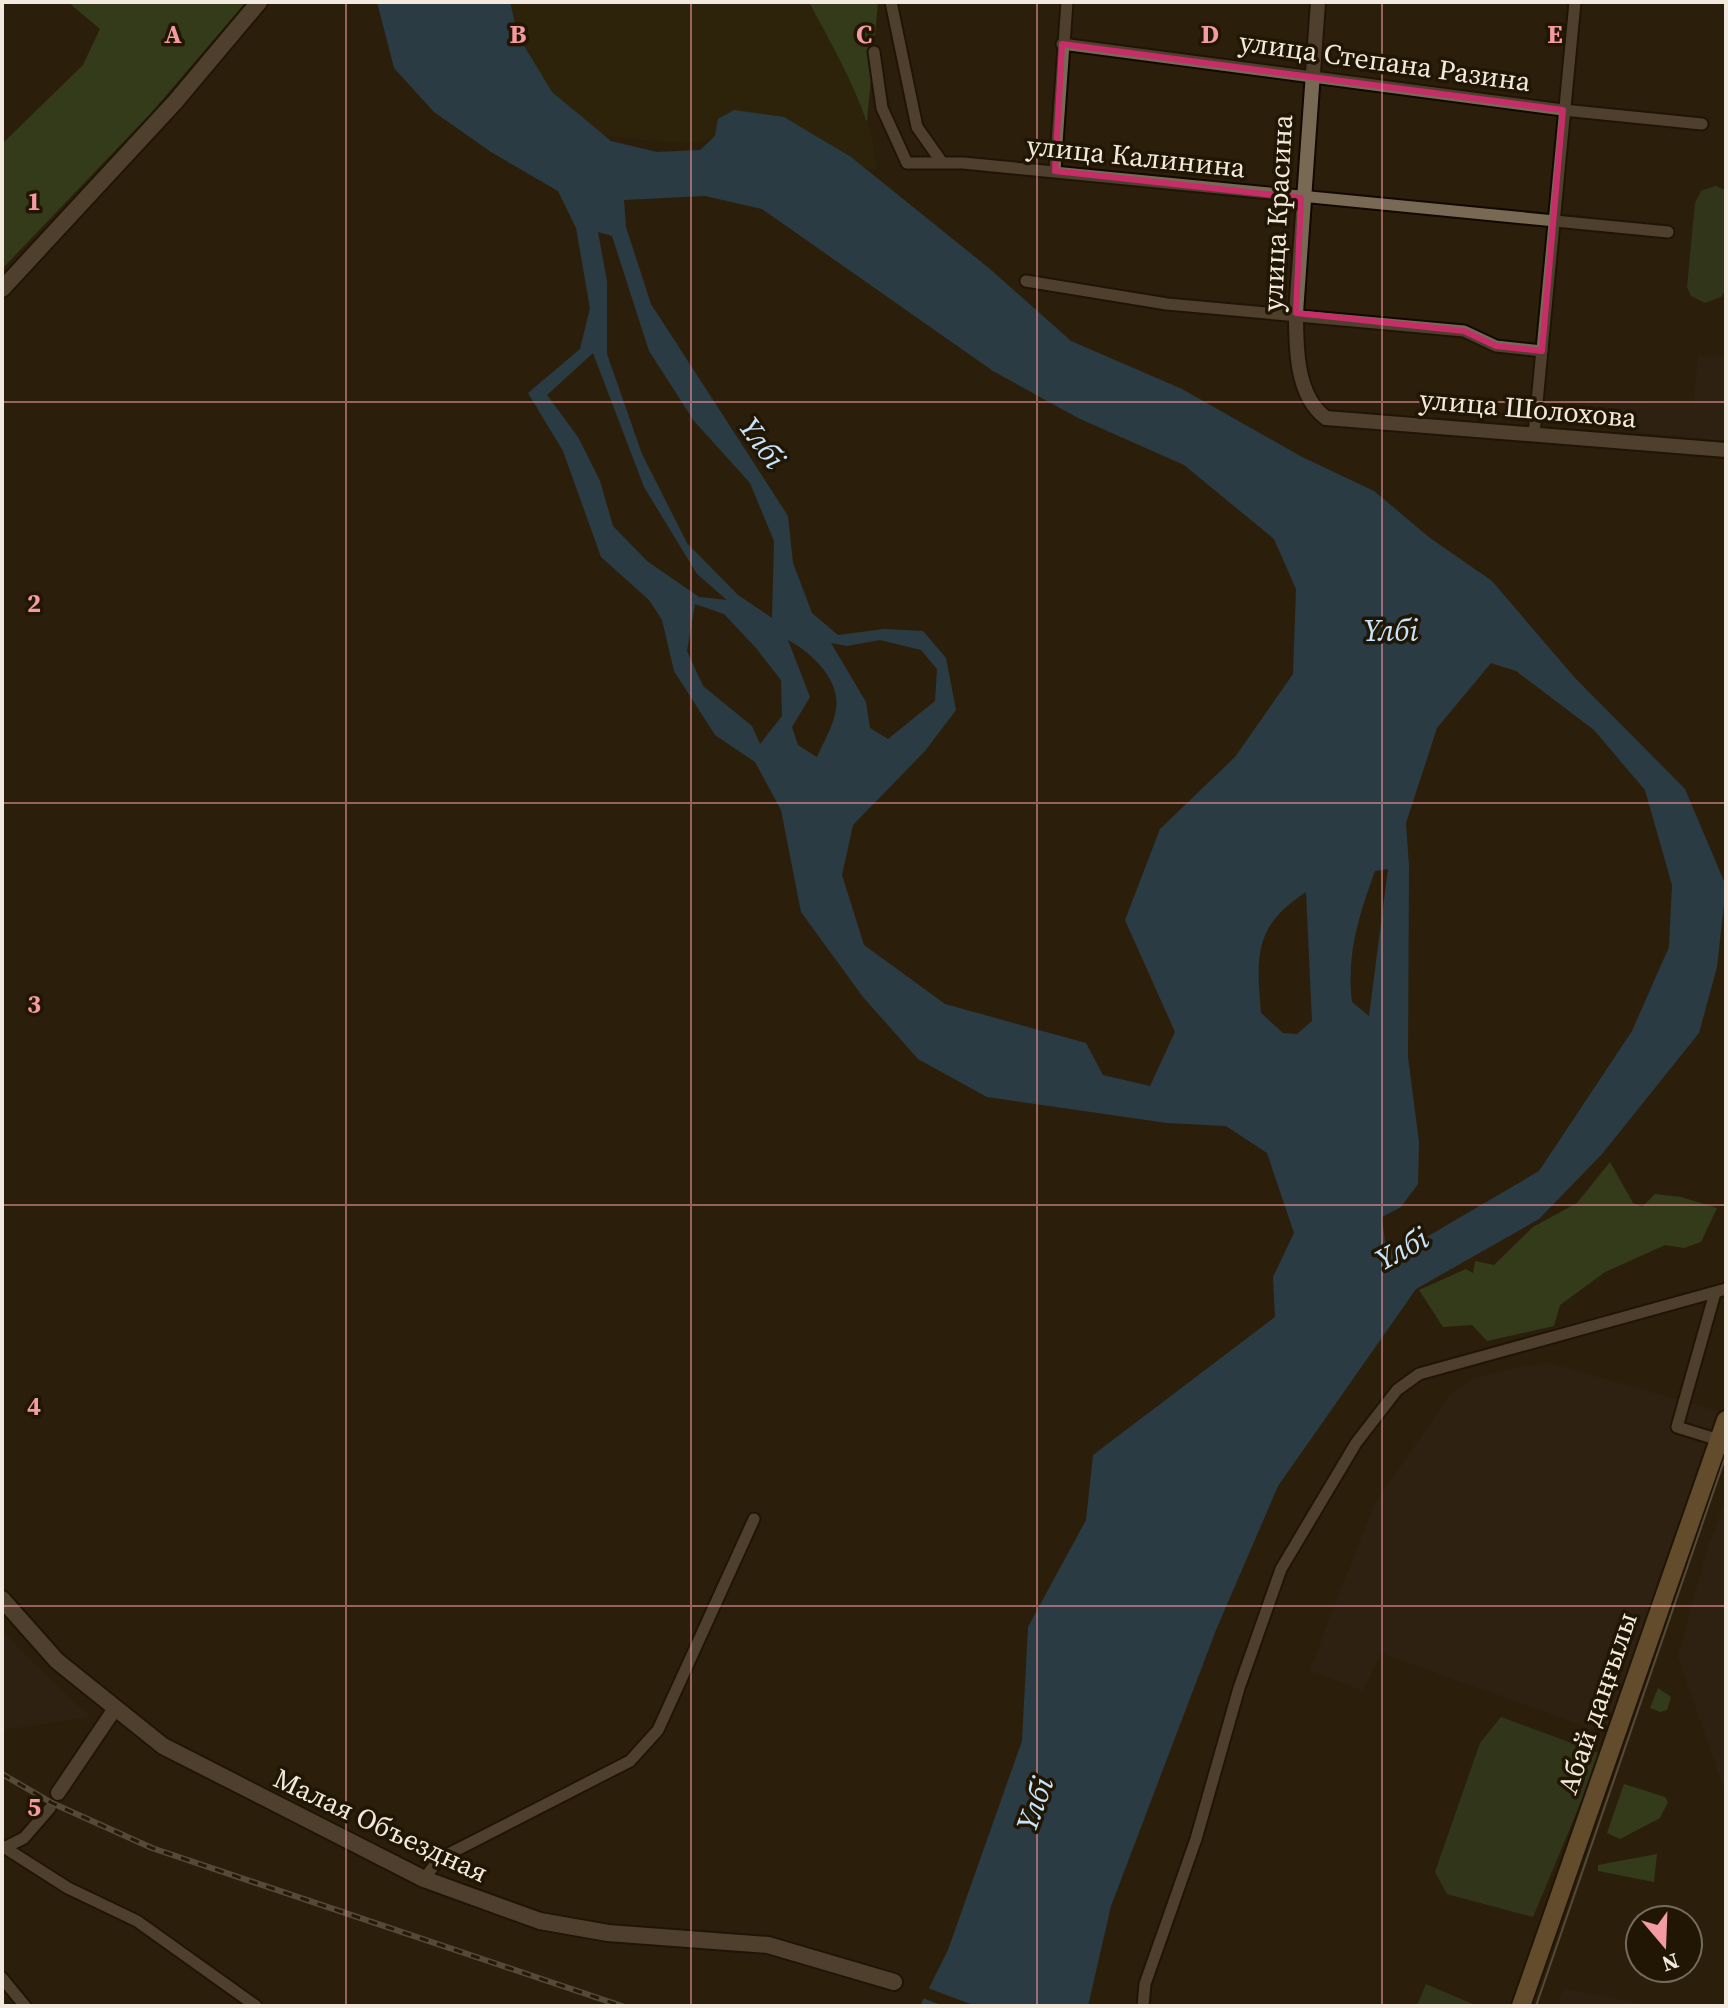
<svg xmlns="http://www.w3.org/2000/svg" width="1728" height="2008" viewBox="0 0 1728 2008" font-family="'Source Serif 4',serif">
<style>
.industrial{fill:#34251a}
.green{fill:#38512c}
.forest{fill:#3d5e2c}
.sand{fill:#302807}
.water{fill:#285e85;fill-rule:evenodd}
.pier{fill:#2b1f0c}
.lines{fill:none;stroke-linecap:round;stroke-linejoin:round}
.minor-casing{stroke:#130800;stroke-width:15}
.tertiary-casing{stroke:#130800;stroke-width:18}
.secondary-casing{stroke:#130800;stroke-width:20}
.primary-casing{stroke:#130800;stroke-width:22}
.minor{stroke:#786954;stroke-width:11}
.tertiary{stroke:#786954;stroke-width:14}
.secondary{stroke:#786954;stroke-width:16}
.primary{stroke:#a58352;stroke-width:18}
.tram{stroke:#887d6e;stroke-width:2}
.rail-casing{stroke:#887d6e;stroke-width:6}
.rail{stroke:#211603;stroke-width:3;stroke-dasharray:9;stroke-linecap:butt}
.marked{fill:none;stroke:#c72d68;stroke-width:6;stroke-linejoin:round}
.grid{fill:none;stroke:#f49aa1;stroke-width:2;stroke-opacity:0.55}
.labels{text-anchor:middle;stroke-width:7;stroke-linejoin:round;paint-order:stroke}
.street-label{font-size:28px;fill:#f2eade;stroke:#211603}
.water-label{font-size:30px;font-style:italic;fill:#c6e4fc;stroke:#211603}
.grid-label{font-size:26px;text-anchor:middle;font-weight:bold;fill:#f49aa1;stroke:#211603;stroke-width:7;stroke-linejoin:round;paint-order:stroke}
</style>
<rect width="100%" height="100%" fill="#2b1f0c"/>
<g class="industrial">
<path d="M1698 356 1726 357V441L1583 426 1586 401 1694 404Z"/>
<path d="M1545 1362 1720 1412 1607 1734 1381 1653 1363 1691 1310 1670 1374 1505 1451 1394 1473 1378Z"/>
<path d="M1726 1499V1794L1678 1657 1708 1547Z"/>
<path d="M2 1630 30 1660 90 1717 2 1730Z"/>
<path d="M1564 1989 1653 2006H1558Z"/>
</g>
<g class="green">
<path d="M1715 186 1726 190V290L1721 297 1705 303 1691 296 1687 287 1695 203 1701 191Z"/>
<path d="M1501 1717 1601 1754 1533 1917 1447 1894 1435 1872 1480 1743Z"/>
<path d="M1426 1984 1477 2006H1417Z"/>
</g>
<g class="forest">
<path d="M68 2H246L151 113 2 269V144L83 65 100 29Z"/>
<path d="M744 2H878L867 121 834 132Z"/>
<path d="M1610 1162 1633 1203 1642 1207 1655 1194 1681 1197 1717 1208 1701 1242 1684 1248 1665 1245 1605 1272 1560 1305 1554 1326 1487 1341 1472 1325 1443 1327 1419 1290 1466 1269 1473 1273 1475 1261 1494 1265 1533 1227 1577 1203Z"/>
<path d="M1658 1688 1671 1697 1667 1710 1660 1712 1650 1708Z"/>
<path d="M1624 1784 1665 1797 1668 1802 1660 1818 1620 1839 1607 1833Z"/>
<path d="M1657 1854 1654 1882 1598 1871V1865Z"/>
</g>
<path class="sand" d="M477 2H809C832 45 877 122 876 169L862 168 742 129 696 143 644 140 593 134 552 117Z"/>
<path class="water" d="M377 2H510L518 36 552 92 611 141 657 152 700 150 715 136 718 119 734 110 784 117 851 157 990 269 1071 341 1182 389 1302 457 1374 491 1430 538 1492 581 1575 678 1685 789 1726 886 1717 967 1699 1033 1602 1154 1539 1219 1416 1289 1278 1486 1216 1630 1111 1906 1088 2006H920L948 1950 1022 1741 1028 1627 1086 1520 1093 1455 1275 1317 1273 1277 1294 1233 1267 1153 1226 1126 1167 1123 987 1097 918 1059 863 997 801 912 781 810 755 762 715 735 674 671 662 620 649 600 601 557 563 451 528 393 580 349 590 308 576 228 558 191 491 152 434 112 394 68ZM705 196 762 209 993 371 1078 418 1184 465 1274 539 1296 589 1293 674 1235 757 1160 829 1125 920 1175 1032 1150 1086 1103 1075 1086 1043 945 1004 864 945 842 875 853 825 925 751 956 710 946 658 923 631 884 629 838 635 812 613 793 563 788 516 651 304 626 227 624 200ZM598 232 612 236 649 351 694 421 750 483 774 541 772 618 738 595 687 543 642 454 607 354V281ZM593 353 644 487 697 574 727 600 699 597 647 561 613 526 600 481 578 437 547 395ZM695 604 724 614 756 648 781 680 782 716 760 744 752 726 703 686 687 651ZM788 640C811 652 841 680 836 709 834 725 823 743 817 757L798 745 792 727 810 697ZM880 640 921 650 937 669 935 701 888 739 870 728 866 702 831 643 847 646ZM1491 663 1516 671 1594 730 1645 790 1672 885 1669 947 1632 1031 1539 1171 1401 1252 1385 1242 1382 1217 1401 1207 1418 1184 1419 1142 1408 1057 1409 866 1406 823 1437 728ZM1388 869 1369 1016 1352 1002C1346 955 1359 915 1375 871ZM1306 892 1312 1021 1297 1034 1283 1033 1261 1013C1256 955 1254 926 1306 892Z"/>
<path class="pier" d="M925 1987 976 2006H944L920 1997Z"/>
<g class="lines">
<g class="minor-casing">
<g id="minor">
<path d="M891 2 917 127 941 161"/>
<path d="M1062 44 1563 110 1702 124"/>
<path d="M874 52 882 108 907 163H963L1668 232"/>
<path d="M1055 171 1067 2"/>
<path d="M1026 281 1167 304 1464 331 1496 346 1542 351"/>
<path d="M1534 434 1575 2"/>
<path d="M1715 1293 1677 1427 1719 1440"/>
<path d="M2 1846 68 1888 137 1921 256 2006"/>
<path d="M2 1849 24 1838 50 1808"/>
<path d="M424 1879 439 1859 630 1761 658 1730 754 1519"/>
<path d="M2 1978 25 2006"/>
<path d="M1143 2006 1145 1984 1196 1839 1239 1688 1281 1569 1356 1443 1397 1390 1419 1374 1726 1289"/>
</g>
</g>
<g class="tertiary-casing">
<g id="tertiary">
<path d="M1318 2 1296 313C1296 348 1296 396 1326 418L1726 450"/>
<path d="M58 1793 114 1710"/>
</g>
</g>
<g class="secondary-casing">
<g id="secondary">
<path d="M2 289 175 102 259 2"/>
<path d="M2 1599 57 1661 163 1746 424 1879 540 1921 608 1933 768 1945 894 1982"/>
</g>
</g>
<g class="primary-casing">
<path id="primary" d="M1521 2006 1726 1420"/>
</g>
<use href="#minor" class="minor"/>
<use href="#tertiary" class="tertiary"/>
<use href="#secondary" class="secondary"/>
<use href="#primary" class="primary"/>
<path class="tram" d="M1536 2006 1726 1455"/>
<g class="rail-casing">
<path id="rail" d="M2 1774 52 1803 152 1848 622 2006"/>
</g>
<use href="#rail" class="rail"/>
</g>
<path d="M0 0H1728V2008H0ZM1062 44 1563 110 1542 351 1496 346 1464 331 1296 313 1301 198 1055 171Z" fill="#2b1f0c" fill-opacity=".55" fill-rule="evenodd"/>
<path class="marked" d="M1062 44 1563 110 1542 351 1496 346 1464 331 1296 313 1301 198 1055 171Z"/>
<path class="grid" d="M346 2V2006M691 2V2006M1037 2V2006M1382 2V2006M2 402H1726M2 803H1726M2 1205H1726M2 1606H1726"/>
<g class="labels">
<g class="street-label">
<text transform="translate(1385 61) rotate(8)" y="10">улица Степана Разина</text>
<text transform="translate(1136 156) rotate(6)" y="10">улица Калинина</text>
<text transform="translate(1277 213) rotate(-87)" y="10">улица Красина</text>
<text transform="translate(1528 408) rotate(5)" y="10">улица Шолохова</text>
<text transform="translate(1597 1703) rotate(-71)" y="10">Абай даңғылы</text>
<text transform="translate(381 1825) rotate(25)" y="10">Малая Объездная</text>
</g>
<g class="water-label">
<text transform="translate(762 443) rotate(54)" y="10">Үлбі</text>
<text x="1391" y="641">Үлбі</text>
<text transform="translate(1402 1249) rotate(-29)" y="10">Үлбі</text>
<text transform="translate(1035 1804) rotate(-70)" y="10">Үлбі</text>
</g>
</g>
<g class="grid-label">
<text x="173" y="43">A</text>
<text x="518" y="43">B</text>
<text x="864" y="43">C</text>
<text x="1210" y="43">D</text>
<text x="1555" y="43">E</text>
<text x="34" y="210">1</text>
<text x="34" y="612">2</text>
<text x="34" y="1013">3</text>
<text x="34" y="1415">4</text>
<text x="34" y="1816">5</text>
</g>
<rect width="1728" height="2008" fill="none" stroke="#f2eade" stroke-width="8"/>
<g transform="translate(1664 1944) rotate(161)"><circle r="38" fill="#211603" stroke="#756b5b" stroke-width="2"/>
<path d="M0-6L14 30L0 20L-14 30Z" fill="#f49aa1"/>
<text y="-12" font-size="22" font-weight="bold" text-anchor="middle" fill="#f2eade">N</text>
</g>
</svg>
